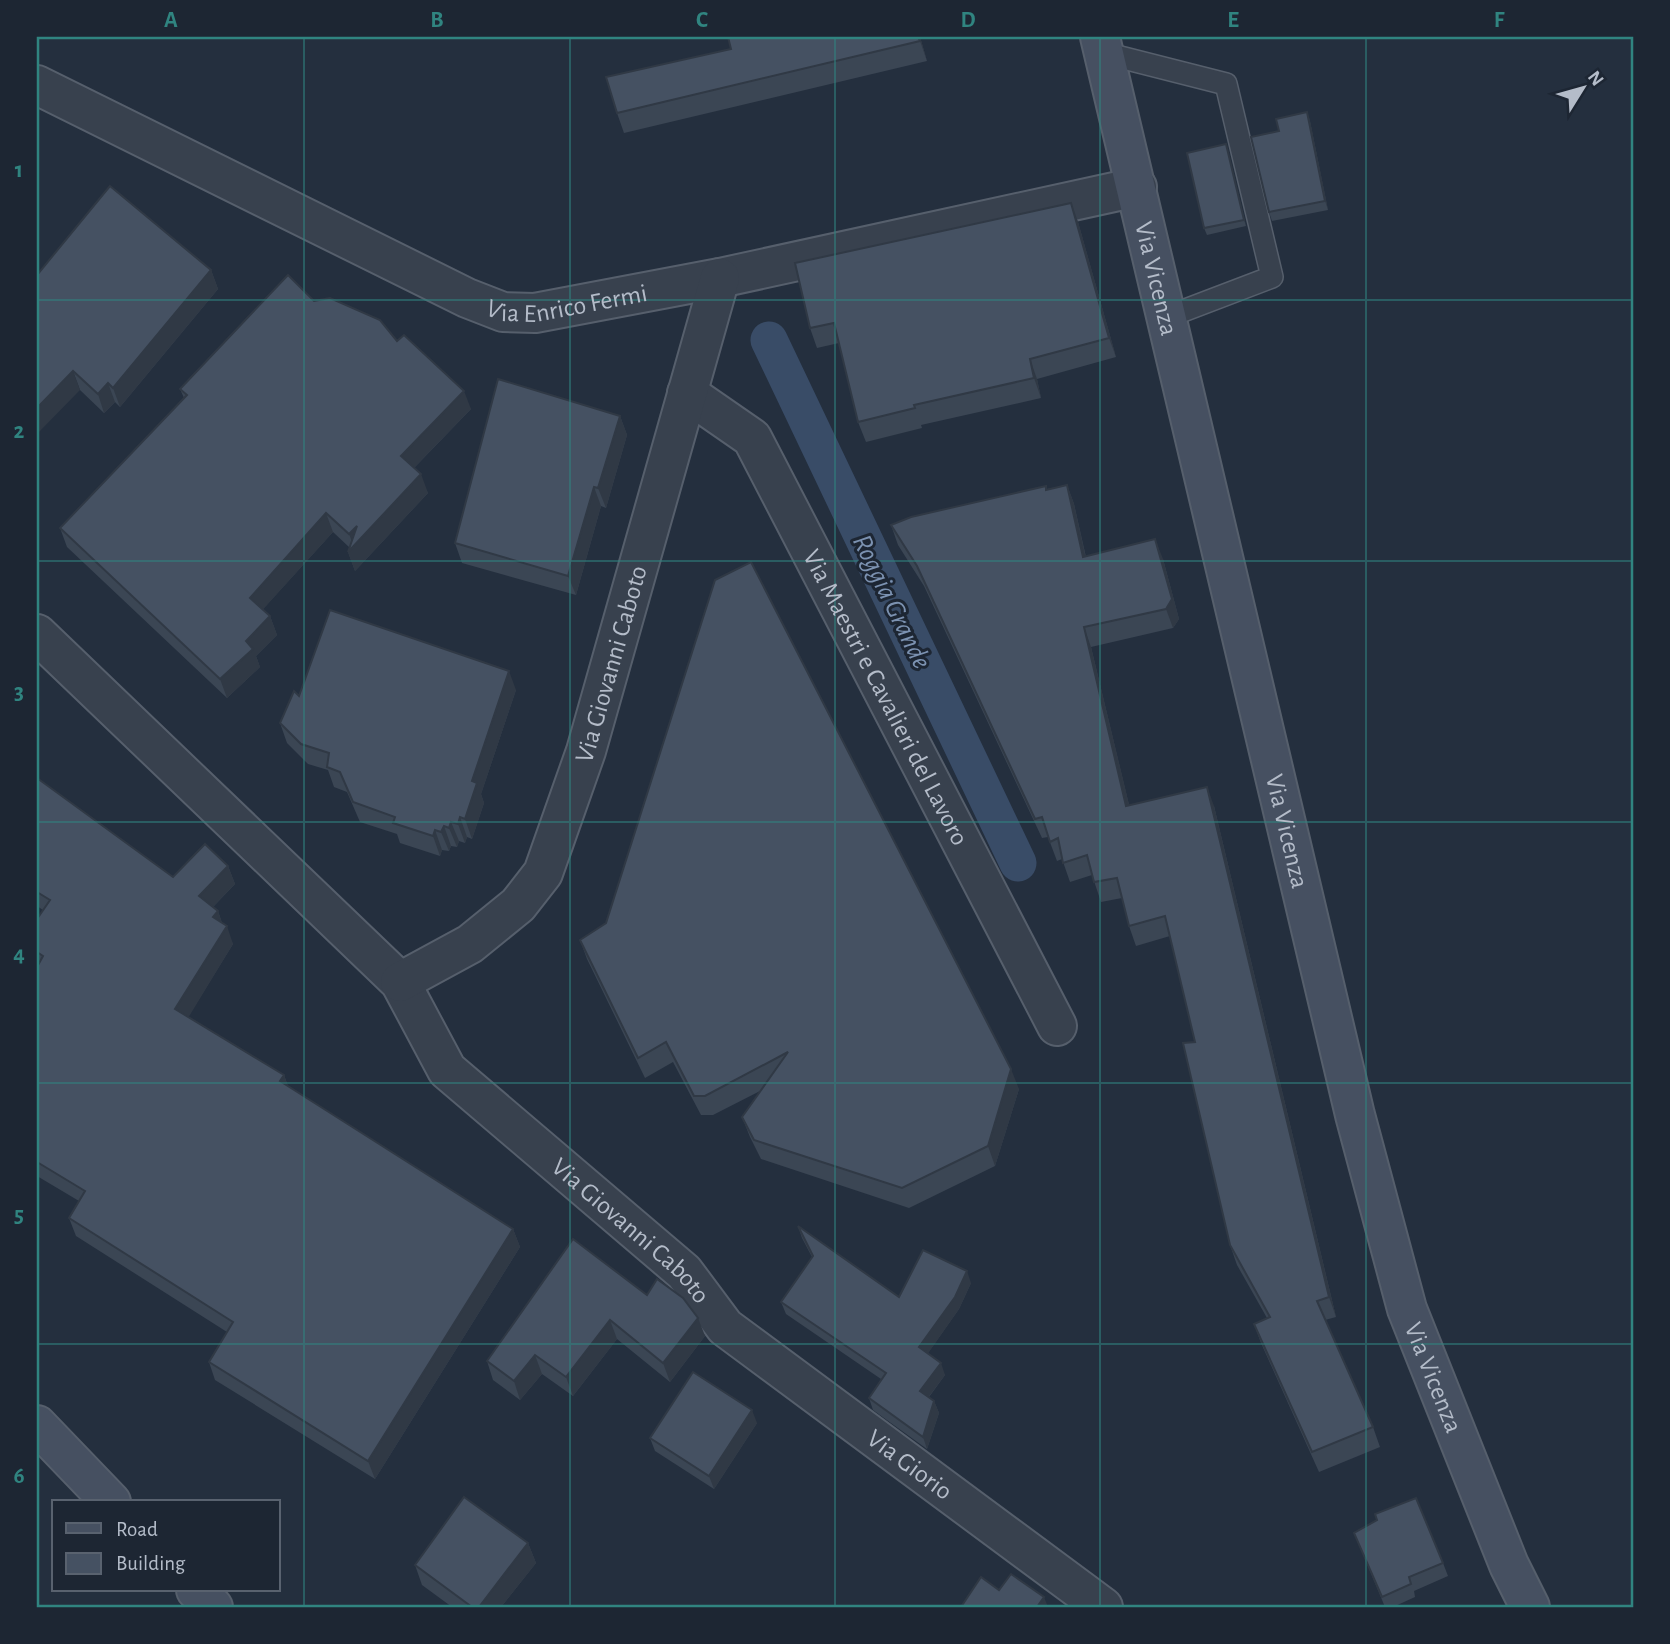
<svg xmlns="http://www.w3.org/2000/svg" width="1670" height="1644" viewBox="0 0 1670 1644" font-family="'Alegreya Sans',sans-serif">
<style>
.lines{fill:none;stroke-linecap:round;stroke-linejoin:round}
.canal{stroke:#394c67;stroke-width:37}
.lane-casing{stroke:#565f6c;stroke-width:24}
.street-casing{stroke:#565f6c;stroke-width:42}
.secondary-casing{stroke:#565f6c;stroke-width:42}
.lane{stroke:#38414e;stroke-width:21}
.street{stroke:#38414e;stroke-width:38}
.secondary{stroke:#465061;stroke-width:38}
.wall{fill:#3b4654}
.shaded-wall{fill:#303945}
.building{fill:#455162;stroke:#303945;stroke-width:2}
.grid{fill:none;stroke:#308480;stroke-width:2;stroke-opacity:0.55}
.labels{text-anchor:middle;stroke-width:6;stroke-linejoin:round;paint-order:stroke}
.street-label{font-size:26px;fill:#b4bcc9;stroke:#1d2633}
.water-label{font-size:28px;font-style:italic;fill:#7c92b1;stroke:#1d2633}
.neatline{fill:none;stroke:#308480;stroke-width:2.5}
.grid-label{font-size:23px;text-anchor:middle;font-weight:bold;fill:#308480}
</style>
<rect width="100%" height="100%" fill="#242f3e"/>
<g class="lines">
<path class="canal" d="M769 340 1018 863"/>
<g class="lane-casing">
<path id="lane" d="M1104 53 1226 84 1272 277 1167 317"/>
</g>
<g class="street-casing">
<g id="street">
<path id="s1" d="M37 85 467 298 503 312 535 313 720 278 1137 187"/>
<path id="s2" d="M687 393 752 438 1057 1026"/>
<path id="s3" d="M37 634 400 982 447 1070 684 1272 725 1327 1103 1607"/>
<path id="s4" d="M400 982 470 944 518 905 543 873 586 751 720 278"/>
</g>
</g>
<g class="secondary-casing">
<g id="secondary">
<path id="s5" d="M1100 37 1355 1115 1407 1309 1509 1565 1530 1607"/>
<path d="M37 1425 111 1502"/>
<path d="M196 1590 213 1607"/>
</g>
</g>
<use href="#lane" class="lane"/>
<use href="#street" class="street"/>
<use href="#secondary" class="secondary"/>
</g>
<g class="wall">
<path d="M920 37 927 61 624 133 617 113 731 49Z"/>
<path d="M1307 112 1310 121 1328 210 1272 221 1269 212 1279 131Z"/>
<path d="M1226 144 1246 226 1207 235 1204 228Z"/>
<path d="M1071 203 1078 222 1116 357 1037 379 1041 398 921 425 922 428 866 442 858 422 839 343 817 348 810 328Z"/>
<path d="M211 270 218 289 120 407 115 402 104 413 80 390 37 275Z"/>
<path d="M314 301 397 341 471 409 414 468 428 493 355 571 348 552 350 548 333 532 263 609 270 616 277 635 256 656 260 667 227 698 67 547 60 528 184 398 180 389Z"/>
<path d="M620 416 627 435 606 508 601 506 576 595 462 563 455 543Z"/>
<path d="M1067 485 1074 504 1086 557 1163 559 1179 619 1173 628 1091 647 1129 805 1214 806 1336 1317 1325 1320 1373 1427 1380 1447 1319 1472 1261 1343 1254 1324 1267 1318 1237 1265 1230 1245 1195 1042 1170 936 1136 946 1129 926 1122 898 1101 902 1092 875 1070 882 1062 859 1057 861 1048 837 1042 838 924 586 898 545 891 525 1046 486 1047 489Z"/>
<path d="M516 690 481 794 484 803 472 839 467 837 465 843 459 841 457 847 451 846 449 851 442 850 440 856 400 843 397 834 360 822 347 792 334 787 328 770 308 764 287 743 280 723 299 696Z"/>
<path d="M37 778 173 877 228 866 235 884 213 907 218 911 222 923 233 944 188 1017 284 1075 288 1086 513 1229 520 1247 375 1479 215 1380 209 1362 227 1332 76 1236 69 1218 79 1201 37 1176V919L43 910 37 906Z"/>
<path d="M580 940 1019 1089 995 1166 909 1208 761 1159 750 1137 742 1117 762 1090 713 1115H701L673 1062 645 1078 587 959Z"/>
<path d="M798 1226 899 1297 971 1283 959 1309 928 1353 945 1375 929 1397 934 1401 939 1413 927 1449 873 1410 869 1398 881 1379 786 1314 781 1302 812 1257 802 1238Z"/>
<path d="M647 1295 705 1336 670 1382 617 1339 573 1396 542 1374 520 1400 493 1380 487 1361Z"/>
<path d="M757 1423 714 1489 655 1451 650 1438Z"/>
<path d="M1354 1533 1443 1563 1448 1576 1414 1591 1415 1597 1393 1607H1385Z"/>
<path d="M528 1543 536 1563 501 1607H452L422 1585 415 1565Z"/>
</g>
<g class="shaded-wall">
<path d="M918 37H920L927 61 920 41Z"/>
<path d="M1307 112 1310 121 1328 210 1325 201Z"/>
<path d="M1226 144 1228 151 1246 226 1244 220Z"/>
<path d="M1071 203 1078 222 1116 357 1109 338Z"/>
<path d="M211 270 218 289 120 407 113 388Z"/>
<path d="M1030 359 1037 379 1041 398 1034 378Z"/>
<path d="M73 371 80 390 37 434V408Z"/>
<path d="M108 383 115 402 104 413 98 394Z"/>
<path d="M464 391 471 409 408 474 401 456Z"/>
<path d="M620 416 627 435 606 508 598 488Z"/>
<path d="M421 474 428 493 355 571 348 552 354 547 349 534 357 526Z"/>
<path d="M1067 485 1074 504 1090 577 1083 557Z"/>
<path d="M594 487 601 506 576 595 568 576Z"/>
<path d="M326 513 333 532 257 616 250 598Z"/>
<path d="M1155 539 1163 559 1179 619 1173 628 1166 609Z"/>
<path d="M270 616 277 635 256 656 260 667 227 698 220 679 246 641Z"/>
<path d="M1084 627 1091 647 1134 825 1126 806Z"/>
<path d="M509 671 516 690 481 794 484 803 472 839 465 819 472 781Z"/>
<path d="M1207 787 1214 806 1336 1317 1329 1297Z"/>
<path d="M460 817 467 837 465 843 458 824Z"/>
<path d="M451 822 459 841 457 847 449 828Z"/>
<path d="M444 826 451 846 449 851 441 832Z"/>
<path d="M435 830 442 850 440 856 433 836Z"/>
<path d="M228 866 235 884 205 915 199 896Z"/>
<path d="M218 911 224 929 213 917Z"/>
<path d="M227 926 233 944 182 1028 175 1009Z"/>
<path d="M1011 1069 1019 1089 995 1166 988 1146Z"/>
<path d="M284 1075 290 1093 280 1081Z"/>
<path d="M513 1229 520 1247 375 1479 368 1461Z"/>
<path d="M967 1271 971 1283 959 1309 924 1359 919 1347Z"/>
<path d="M698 1318 705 1336 670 1382 663 1363Z"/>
<path d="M610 1320 617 1339 573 1396 566 1377Z"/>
<path d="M535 1355 542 1374 520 1400 514 1381Z"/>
<path d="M941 1363 945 1375 924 1403 920 1391Z"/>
<path d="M934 1401 939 1413 927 1449 923 1437Z"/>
<path d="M752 1410 757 1423 714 1489 709 1476Z"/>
<path d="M528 1543 536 1563 501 1607H479Z"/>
<path d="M1044 1597 1048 1607H1037Z"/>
</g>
<g class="building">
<path d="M728 37H918L920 41 617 113 606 77 731 49Z"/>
<path d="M1307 112 1325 201 1269 212 1251 137 1279 131 1276 119Z"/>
<path d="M1226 144 1244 220 1204 228 1187 153Z"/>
<path d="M110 186 211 270 113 388 108 383 98 394 73 371 37 408V275Z"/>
<path d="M1071 203 1109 338 1030 359 1034 378 914 405 915 408 858 422 834 323 810 328 795 263Z"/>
<path d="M288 275 314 301 330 298 380 320 397 341 404 335 464 391 401 456 421 474 348 552 357 526 349 534 326 513 250 598 270 616 246 641 253 649 220 679 60 528 187 395 180 389Z"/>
<path d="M498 379 620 416 598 488 594 487 568 576 455 543Z"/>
<path d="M1067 485 1083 557 1155 539 1172 599 1166 609 1084 627 1126 806 1207 787 1329 1297 1317 1301 1373 1427 1312 1452 1254 1324 1270 1317 1230 1245 1183 1043 1195 1042 1165 916 1129 926 1117 878 1094 882 1087 855 1063 863 1058 838 1050 842 1042 817 1035 819 917 566 891 525 911 517 1046 486V490Z"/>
<path d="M751 562 1011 1069 988 1146 902 1188 754 1140 742 1117 788 1052 705 1096H694L666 1042 638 1058 580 940 606 923 715 580Z"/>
<path d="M330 610 509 671 472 781 477 783 465 819 460 817 458 824 451 822 449 828 444 826 441 832 435 830 433 836 393 823 395 817 353 802 340 772 327 767 329 753 301 744 280 723 294 691 299 696Z"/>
<path d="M37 778 173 877 205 844 228 866 199 896 218 911 213 917 227 926 175 1009 284 1075 280 1081 513 1229 368 1461 209 1362 233 1322 69 1218 85 1191 37 1162V967L43 956 37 952V919L50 900 37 892Z"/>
<path d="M798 1226 899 1297 923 1250 967 1271 955 1297 919 1347 941 1363 920 1391 934 1401 923 1437 869 1398 886 1373 781 1302 813 1256Z"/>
<path d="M573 1239 647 1295 657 1279 683 1298 698 1318 663 1363 610 1320 566 1377 535 1355 514 1381 487 1361Z"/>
<path d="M693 1372 752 1410 709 1476 650 1438Z"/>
<path d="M464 1497 528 1543 479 1607H472L415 1565Z"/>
<path d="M1416 1498 1443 1563 1409 1577 1411 1584 1382 1597 1354 1533 1377 1520 1375 1514Z"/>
<path d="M1011 1574 1044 1597 1037 1607H961L981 1577 999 1590Z"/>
</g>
<path class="grid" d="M304 37V1607M570 37V1607M835 37V1607M1100 37V1607M1366 37V1607M37 300H1633M37 561H1633M37 822H1633M37 1083H1633M37 1344H1633"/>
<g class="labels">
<g class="street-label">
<text dy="9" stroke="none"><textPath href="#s5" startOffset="248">Via Vicenza</textPath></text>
<text dy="9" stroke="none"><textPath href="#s1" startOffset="583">Via Enrico Fermi</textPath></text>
<text dy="9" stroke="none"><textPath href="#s4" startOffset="402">Via Giovanni Caboto</textPath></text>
<text dy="9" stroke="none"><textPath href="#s2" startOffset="371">Via Maestri e Cavalieri del Lavoro</textPath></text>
<text dy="9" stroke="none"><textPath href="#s5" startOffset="816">Via Vicenza</textPath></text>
<text dy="9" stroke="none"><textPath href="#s3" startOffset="847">Via Giovanni Caboto</textPath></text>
<text dy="9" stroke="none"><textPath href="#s5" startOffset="1382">Via Vicenza</textPath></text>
<text dy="9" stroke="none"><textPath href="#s3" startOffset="1213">Via Giorio</textPath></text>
</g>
<g class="water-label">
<text transform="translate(893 601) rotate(64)" y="10">Roggia Grande</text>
</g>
</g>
<rect width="1670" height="1644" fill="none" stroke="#1d2633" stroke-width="77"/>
<rect x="52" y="1500" width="228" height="91" fill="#1d2633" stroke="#59626f" stroke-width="2"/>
<rect x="66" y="1523" width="35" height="10" fill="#465061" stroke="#59626f" stroke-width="2"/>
<text x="116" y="1536" font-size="21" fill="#b4bcc9">Road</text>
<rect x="66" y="1553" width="35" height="21" fill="#455162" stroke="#59626f" stroke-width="2"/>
<text x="116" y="1570" font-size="21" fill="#b4bcc9">Building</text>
<g transform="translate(1583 88) rotate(53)" stroke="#1d2633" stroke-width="5" paint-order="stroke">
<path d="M0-5L12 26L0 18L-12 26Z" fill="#b4bcc9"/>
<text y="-10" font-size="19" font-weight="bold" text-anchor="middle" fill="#b4bcc9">N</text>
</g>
<rect x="38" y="38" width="1594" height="1568" class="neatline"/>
<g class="grid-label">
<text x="171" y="27">A</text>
<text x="437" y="27">B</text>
<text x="702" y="27">C</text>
<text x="968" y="27">D</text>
<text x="1233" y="27">E</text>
<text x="1499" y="27">F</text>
<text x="19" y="177">1</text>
<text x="19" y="438">2</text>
<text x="19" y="699">3</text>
<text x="19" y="961">4</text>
<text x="19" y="1222">5</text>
<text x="19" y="1483">6</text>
</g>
</svg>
